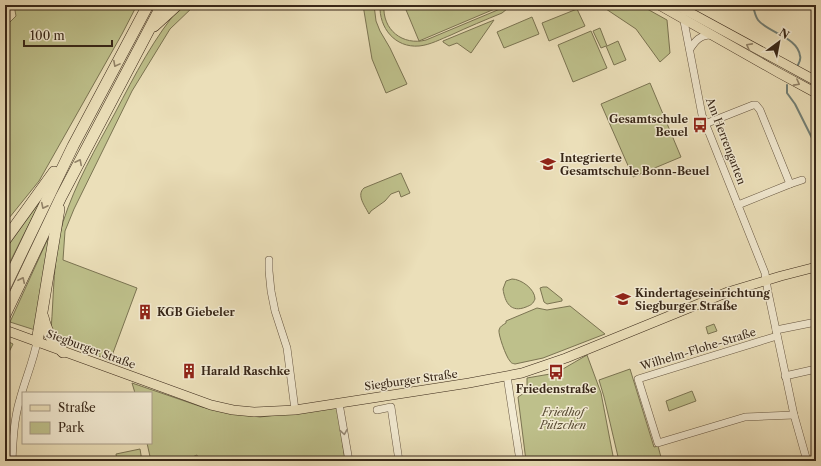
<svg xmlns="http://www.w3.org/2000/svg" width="821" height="466" viewBox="0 0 821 466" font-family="'Libre Caslon Text',serif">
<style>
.green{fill:#bec08b;stroke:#7b7452}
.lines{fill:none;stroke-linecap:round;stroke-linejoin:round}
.stream{stroke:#728077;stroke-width:2}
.minor-casing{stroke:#655540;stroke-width:8}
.major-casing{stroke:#382718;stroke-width:10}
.highway-casing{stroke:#382718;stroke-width:12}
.minor{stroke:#f2ead2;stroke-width:7}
.major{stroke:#ebdfb9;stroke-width:9}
.highway{stroke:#ebdfb9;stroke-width:11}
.oneway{stroke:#928368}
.oneway2{stroke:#958875}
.labels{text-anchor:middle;stroke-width:3;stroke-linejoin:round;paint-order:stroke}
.poi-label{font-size:11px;font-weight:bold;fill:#382718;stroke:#f2ead2;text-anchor:start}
.street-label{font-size:11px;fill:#382718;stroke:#f2ead2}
.park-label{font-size:11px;font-style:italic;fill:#5a4d35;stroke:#f2ead2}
</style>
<rect width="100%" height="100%" fill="#ebdfb9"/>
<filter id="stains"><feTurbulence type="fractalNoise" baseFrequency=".005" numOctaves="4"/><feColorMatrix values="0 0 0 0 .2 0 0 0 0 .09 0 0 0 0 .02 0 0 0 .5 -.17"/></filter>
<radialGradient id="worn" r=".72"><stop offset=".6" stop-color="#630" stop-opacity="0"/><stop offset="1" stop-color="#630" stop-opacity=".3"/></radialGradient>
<g class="green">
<path d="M14 5H137L122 34 39 181 5 223V27L16 16Z"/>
<path d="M182 5H195L170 29 132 91 74 209 65 231 63 260 137 288 110 361 61 339 51 330C54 295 53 255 63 222 75 184 96 148 115 113 135 75 154 37 182 5Z"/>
<path d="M363 5H374L376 21 380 31 390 48 407 84 386 93 372 59Z"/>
<path d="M380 5H384C382 30 403 46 426 40L500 9 506 5H512L502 13C485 20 468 27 451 35 441 39 430 45 419 46 395 48 379 28 380 5Z"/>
<path d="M404 5H504L419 41Z"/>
<path d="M600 5H640L667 20 670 53 660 62 636 29Z"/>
<path d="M577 9 585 26 549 41 542 23Z"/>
<path d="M532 17 539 34 504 48 497 32Z"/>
<path d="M494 20 471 53 457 43 449 46 443 42V41Z"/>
<path d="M600 28 607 46 618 41 626 60 614 65 606 46 601 48 593 31Z"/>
<path d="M591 31 607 68 573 82 558 45Z"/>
<path d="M650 83 681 157 633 177 601 104Z"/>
<path d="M401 173 410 193 401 197 399 191 391 194 385 201 371 211 369 214C365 206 356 195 364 188Z"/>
<path d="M41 200 5 272V250Z"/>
<path d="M55 223 35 330 10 322Z"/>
<path d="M512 279C521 279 535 289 535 299 533 304 531 305 526 307 511 313 505 303 503 289L506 281Z"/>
<path d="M543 287H547L562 299V301L547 304 544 302 540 288Z"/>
<path d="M570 306 605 334 543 358 515 364C512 363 512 364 510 361 506 357 498 334 499 330 500 326 503 325 506 323V321L537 308 547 310Z"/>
<path d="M714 324 717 331 708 334 706 327Z"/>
<path d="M5 340 13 344 5 360Z"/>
<path d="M587 355 601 393 614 461H526L518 397 527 391V378L556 373Z"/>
<path d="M630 369 654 447 658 446 662 461H619L604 397 599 380Z"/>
<path d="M132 383 202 407 230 413 260 417 338 407 345 461H247V460L241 461H199L197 455 183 461H151L147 443H151V393H135Z"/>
<path d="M692 391 696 401 669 411 666 401Z"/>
<path d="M140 449 142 461H117L116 454Z"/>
</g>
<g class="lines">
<g class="stream">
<path d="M753 5C754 10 755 16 758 20 768 33 798 37 800 56 801 58 799 63 798 65"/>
<path d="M787 85V93L795 104 816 146"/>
<path d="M816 149 815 156 816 162"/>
</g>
<g class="minor-casing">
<g id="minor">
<path d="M683 16 702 115 765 273 768 292 794 415 807 461"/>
<path d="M690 49C695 41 700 35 711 35"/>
<path d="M705 124 753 105H756L760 110 790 184 802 180"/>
<path d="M738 205 790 184"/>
<path d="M269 260V271L271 291 275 311 287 348 295 410"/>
<path d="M776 330 816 322"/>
<path d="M777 336 638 379 658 443 745 417 794 415"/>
<path d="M507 376 520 461"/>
<path d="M785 376 816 369"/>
<path d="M339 403 349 461"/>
<path d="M377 410 391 407 399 461"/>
<path d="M12 461C13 440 14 419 20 399 25 380 33 362 37 342"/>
</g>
</g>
<g class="major-casing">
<g id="major">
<path d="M659 5 779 73 816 93"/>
<path d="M676 5 816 81"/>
<path d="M5 330 211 405 233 410 254 412 295 410 469 383 522 373 566 358 728 292 781 276 816 267"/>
</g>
</g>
<g class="highway-casing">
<g id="highway">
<path d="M154 26 177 5"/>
<path d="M5 240 54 172"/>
<path d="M5 287 73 146 148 5"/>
<path d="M5 315 61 197 162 5"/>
<path d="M43 317C47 334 52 339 63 352"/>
<path d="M37 342 59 209"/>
</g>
</g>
<use href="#minor" class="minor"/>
<use href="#major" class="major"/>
<use href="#highway" class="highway"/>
</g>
<defs><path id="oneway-chevron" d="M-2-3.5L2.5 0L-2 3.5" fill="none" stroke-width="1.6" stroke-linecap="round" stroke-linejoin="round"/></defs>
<g class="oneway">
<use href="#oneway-chevron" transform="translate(749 46) rotate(-152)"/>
<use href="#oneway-chevron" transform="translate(116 64) rotate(118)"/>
<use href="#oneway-chevron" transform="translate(797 83) rotate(28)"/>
<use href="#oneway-chevron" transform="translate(79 162) rotate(-63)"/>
<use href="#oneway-chevron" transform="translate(44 206) rotate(116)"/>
<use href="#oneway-chevron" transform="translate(22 280) rotate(-65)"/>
</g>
<use class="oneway2" href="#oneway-chevron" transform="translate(344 432) rotate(81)"/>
<defs>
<g id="bus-bare" transform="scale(1.2)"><path d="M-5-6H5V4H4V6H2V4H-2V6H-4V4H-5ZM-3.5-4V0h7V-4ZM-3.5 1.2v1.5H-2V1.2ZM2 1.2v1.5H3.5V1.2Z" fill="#8f2418" stroke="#f2ead2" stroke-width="2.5" paint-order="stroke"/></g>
<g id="school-bare" transform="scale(1.2)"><path d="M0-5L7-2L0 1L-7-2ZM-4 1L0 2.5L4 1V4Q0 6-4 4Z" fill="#8f2418" stroke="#f2ead2" stroke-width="2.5" paint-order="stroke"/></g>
<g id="building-bare" transform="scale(1.2)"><path d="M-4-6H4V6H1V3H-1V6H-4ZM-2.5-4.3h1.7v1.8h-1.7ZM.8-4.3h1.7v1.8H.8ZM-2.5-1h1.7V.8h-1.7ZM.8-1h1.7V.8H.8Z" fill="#8f2418" stroke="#f2ead2" stroke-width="2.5" paint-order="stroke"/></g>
</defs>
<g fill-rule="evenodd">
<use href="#bus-bare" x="700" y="125"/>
<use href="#school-bare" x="548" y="164"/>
<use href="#school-bare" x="623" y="299"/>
<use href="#building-bare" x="145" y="312"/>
<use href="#building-bare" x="189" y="371"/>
<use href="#bus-bare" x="556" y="372"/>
</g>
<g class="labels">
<g class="poi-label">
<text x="688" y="123" text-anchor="end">Gesamtschule<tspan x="688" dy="13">Beuel</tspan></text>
<text x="560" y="162">Integrierte<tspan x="560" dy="13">Gesamtschule Bonn-Beuel</tspan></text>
<text x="635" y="297">Kindertageseinrichtung<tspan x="635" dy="13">Siegburger Straße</tspan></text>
<text x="157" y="316">KGB Giebeler</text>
<text x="201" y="375">Harald Raschke</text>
<text x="556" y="393" text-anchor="middle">Friedenstraße</text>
</g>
<g class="street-label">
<text transform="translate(726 141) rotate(69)" y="4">Am Herrengarten</text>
<text transform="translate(91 349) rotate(20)" y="4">Siegburger Straße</text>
<text transform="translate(698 349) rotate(-17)" y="4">Wilhelm-Flohe-Straße</text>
<text transform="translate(411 380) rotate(-8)" y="4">Siegburger Straße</text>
</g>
<g class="park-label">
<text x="563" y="416">Friedhof<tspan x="563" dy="13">Pützchen</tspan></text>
</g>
</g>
<rect width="821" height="466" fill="none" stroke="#ebdfb9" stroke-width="20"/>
<rect x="6" y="6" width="809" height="454" fill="none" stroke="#382718" stroke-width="2"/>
<rect x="10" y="10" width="801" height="446" fill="none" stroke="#382718"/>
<rect x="22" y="392" width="130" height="52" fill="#f2ead2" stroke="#a89c88"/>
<rect x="30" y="405" width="20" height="6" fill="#ebdfb9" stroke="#a89c88"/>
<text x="58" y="412" font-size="12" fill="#382718">Straße</text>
<rect x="30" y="422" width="20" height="12" fill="#bec08b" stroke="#a89c88"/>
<text x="58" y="432" font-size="12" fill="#382718">Park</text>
<g transform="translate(779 42) rotate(32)" stroke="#f2ead2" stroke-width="3" paint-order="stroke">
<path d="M0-3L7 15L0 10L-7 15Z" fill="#382718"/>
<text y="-6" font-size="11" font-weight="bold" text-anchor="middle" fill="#382718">N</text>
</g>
<path d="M24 40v6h88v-6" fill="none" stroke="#382718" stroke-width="2"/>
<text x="30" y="40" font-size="12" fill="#382718" stroke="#f2ead2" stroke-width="3" paint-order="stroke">100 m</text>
<rect width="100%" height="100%" filter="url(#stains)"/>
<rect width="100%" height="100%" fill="url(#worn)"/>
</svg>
